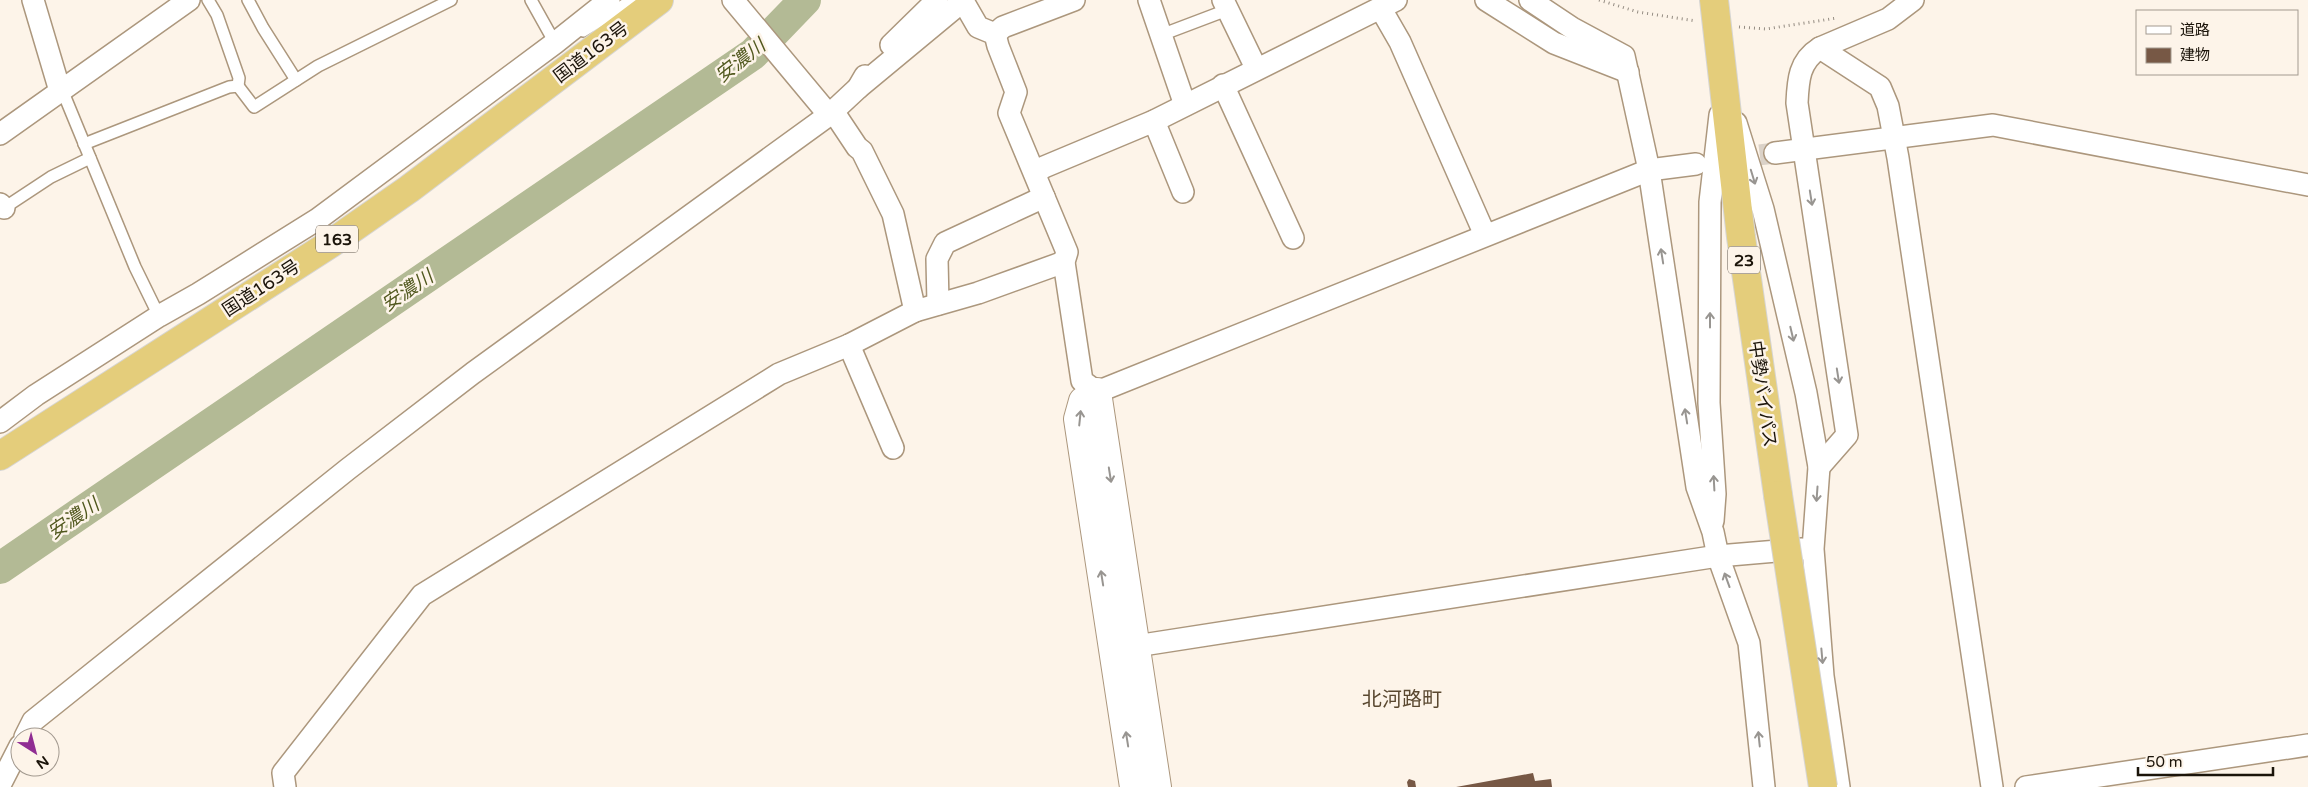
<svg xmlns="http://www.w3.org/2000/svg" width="2308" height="787" viewBox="0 0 2308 787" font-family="'Varela Round','Noto Sans JP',sans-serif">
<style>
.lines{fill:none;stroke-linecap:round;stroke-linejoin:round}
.river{stroke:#b3ba95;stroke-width:32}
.building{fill:#775845}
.street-tunnel{stroke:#dbd2c8;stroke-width:21;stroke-dasharray:21 11;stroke-linecap:butt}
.lane-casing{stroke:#ac977d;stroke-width:14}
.street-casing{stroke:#ac977d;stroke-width:24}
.secondary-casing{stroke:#ac977d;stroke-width:30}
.highway-casing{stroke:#d6d5d3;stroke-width:30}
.path{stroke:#948c82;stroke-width:3;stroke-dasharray:1 4;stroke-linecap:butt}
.lane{stroke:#fff;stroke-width:11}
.street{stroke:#fff;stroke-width:21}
.secondary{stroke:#fff;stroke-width:28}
.highway{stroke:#e4cd7b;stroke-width:28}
.highway-bridge-casing{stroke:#d6d5d3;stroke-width:30;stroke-linecap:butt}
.highway-bridge{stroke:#e4cd7b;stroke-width:28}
.oneway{stroke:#989591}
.labels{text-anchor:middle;stroke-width:5;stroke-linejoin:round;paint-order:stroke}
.shield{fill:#fdf4e9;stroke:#5f574d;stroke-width:1}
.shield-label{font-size:16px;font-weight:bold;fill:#1b140a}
.street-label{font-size:18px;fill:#1b140a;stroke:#fdf4e9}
.water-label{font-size:19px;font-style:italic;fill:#51581e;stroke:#fdf4e9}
.quarter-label{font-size:20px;fill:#5a4830;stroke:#fdf4e9}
</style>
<rect width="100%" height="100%" fill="#fdf4e9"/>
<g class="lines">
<path class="river" d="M0 568 753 54 805 0"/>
</g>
<g class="building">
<path d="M1533 773 1535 781 1551 779 1552 787H1456Z"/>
<path d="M1409 779 1415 781 1416 787H1408L1407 782Z"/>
</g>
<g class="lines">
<path class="street-tunnel" d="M1728 159 1775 153"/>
<g class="lane-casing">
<g id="lane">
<path d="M208 0 217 15 239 78 238 86"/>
<path d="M248 0 263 28 296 80"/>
<path d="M531 0 555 43"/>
<path d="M583 31 632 0"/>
<path d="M1161 35 1227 10"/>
<path d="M60 91 65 97 135 267 159 316"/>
<path d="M84 144 229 87 238 86 254 107 318 66 451 0"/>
<path d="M4 208 51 177 90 158"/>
</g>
</g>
<g class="street-casing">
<g id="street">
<path d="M33 0 60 91"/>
<path d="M733 0 829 115"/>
<path d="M1149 0 1185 105"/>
<path d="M1223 0 1256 68"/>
<path d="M1486 0 1554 43 1628 72"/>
<path d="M1530 0 1572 28 1624 56 1649 170 1697 487 1713 532 1718 556 1749 643 1764 787"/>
<path d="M1381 9 1400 42 1485 235"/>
<path d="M995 34 1003 27 1074 0"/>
<path d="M891 45 937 0"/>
<path d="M1820 48 1880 87 1888 106 1898 158 1992 787"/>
<path d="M1223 85 1293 238"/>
<path d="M858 88 963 1 978 27 995 34 998 46 1016 92 1009 113 1067 252 1064 262 1082 381 1097 392 1649 170 1696 164"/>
<path d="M833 111 857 147 862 151 893 214 915 311"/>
<path d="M1154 121 1183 192"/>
<path d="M1736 123 1763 209 1806 393 1819 467 1813 549 1823 676 1839 787"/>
<path d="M0 134 189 0"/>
<path d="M1775 153 1993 125 2308 185"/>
<path d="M1035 173 1044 167 1154 121 1396 0"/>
<path d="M0 204 4 208"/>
<path d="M938 304 937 259 945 243 1044 197"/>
<path d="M849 345 893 448"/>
<path d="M0 422 36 395 159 316 198 294 318 219 555 43 609 0"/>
<path d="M1819 467 1847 435 1797 103C1798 80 1799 61 1820 48L1888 19 1913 0"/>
<path d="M1713 521 1715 494 1709 403 1710 202 1720 115"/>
<path d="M1136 646 1718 556 1802 549"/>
<path d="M25 737 33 721 348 469 473 373 829 115 858 88 865 76"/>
<path d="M0 785 20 746"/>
<path d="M285 787 283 773 422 595 779 374 849 345 915 311 978 293 1064 262"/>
<path d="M2026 787 2308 745"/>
</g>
</g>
<g class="secondary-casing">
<path id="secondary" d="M1134 787 1078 419 1083 401 1097 392 1157 787"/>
</g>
<g class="highway-casing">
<g id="highway">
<path d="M1714 0 1741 237 1778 495"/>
<path d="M0 456 330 244 409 189 659 0"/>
</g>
</g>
<g class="path">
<path d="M1599 0 1638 12 1696 21"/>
<path d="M1739 27 1766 29 1837 18"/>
</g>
<use href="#lane" class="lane"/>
<use href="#street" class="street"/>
<use href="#secondary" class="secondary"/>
<use href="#highway" class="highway"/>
<g class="highway-bridge-casing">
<path id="highway-bridge" d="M1778 495 1823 787"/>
</g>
<use href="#highway-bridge" class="highway-bridge"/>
</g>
<defs><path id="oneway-shaft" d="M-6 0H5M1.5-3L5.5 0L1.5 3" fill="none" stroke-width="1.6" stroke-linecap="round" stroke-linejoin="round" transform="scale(1.25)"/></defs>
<g class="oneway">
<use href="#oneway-shaft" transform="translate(1753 177) rotate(73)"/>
<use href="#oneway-shaft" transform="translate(1811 198) rotate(81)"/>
<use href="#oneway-shaft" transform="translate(1662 256) rotate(-99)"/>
<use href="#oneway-shaft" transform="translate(1710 320) rotate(-90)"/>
<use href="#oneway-shaft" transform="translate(1792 334) rotate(77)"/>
<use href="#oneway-shaft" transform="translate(1838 376) rotate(81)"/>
<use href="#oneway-shaft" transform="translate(1686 416) rotate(-99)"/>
<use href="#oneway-shaft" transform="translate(1080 418) rotate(-84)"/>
<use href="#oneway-shaft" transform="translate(1110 475) rotate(81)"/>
<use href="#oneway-shaft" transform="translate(1714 483) rotate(-93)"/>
<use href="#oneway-shaft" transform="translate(1817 494) rotate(94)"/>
<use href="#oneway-shaft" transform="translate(1102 578) rotate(-99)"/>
<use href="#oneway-shaft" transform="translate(1727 580) rotate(-110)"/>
<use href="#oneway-shaft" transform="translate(1822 656) rotate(85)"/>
<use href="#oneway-shaft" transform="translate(1127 739) rotate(-99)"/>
<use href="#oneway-shaft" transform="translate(1759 739) rotate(-96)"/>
</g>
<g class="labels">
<g class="shield">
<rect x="316" y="225.5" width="42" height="27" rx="4"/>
<rect x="1728" y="246.5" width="32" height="27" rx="4"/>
</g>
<g class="shield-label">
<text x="337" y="245">163</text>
<text x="1744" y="266">23</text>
</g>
<g class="street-label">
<text transform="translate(591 52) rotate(-37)" y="6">国道163号</text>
<text transform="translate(261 288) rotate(-33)" y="6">国道163号</text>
<text transform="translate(1763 394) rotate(82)" y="6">中勢バイパス</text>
</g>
<g class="water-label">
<text transform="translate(740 60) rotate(-38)" y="7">安濃川</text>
<text transform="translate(407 290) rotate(-34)" y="7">安濃川</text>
<text transform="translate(73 518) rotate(-34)" y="7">安濃川</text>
</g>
<g class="quarter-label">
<text x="1402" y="706">北河路町</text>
</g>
</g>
<rect x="2136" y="10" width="162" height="65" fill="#fdf4e9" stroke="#a39a90"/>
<rect x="2146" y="26" width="25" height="8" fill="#ffffff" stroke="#a39a90"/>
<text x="2180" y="35" font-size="15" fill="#1b140a">道路</text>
<rect x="2146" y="48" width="25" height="15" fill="#775845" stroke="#a39a90"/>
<text x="2180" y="60" font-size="15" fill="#1b140a">建物</text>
<g transform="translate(35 752) rotate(144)"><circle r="24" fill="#fdf4e9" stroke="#a39a90"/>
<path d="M0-4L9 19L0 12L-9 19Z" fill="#902d93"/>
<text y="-8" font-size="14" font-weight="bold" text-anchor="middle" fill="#1b140a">N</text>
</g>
<path d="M2138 767v8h135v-8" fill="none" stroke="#1b140a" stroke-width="2.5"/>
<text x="2146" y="767" font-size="15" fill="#1b140a" stroke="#fdf4e9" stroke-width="4" paint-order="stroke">50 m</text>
</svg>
